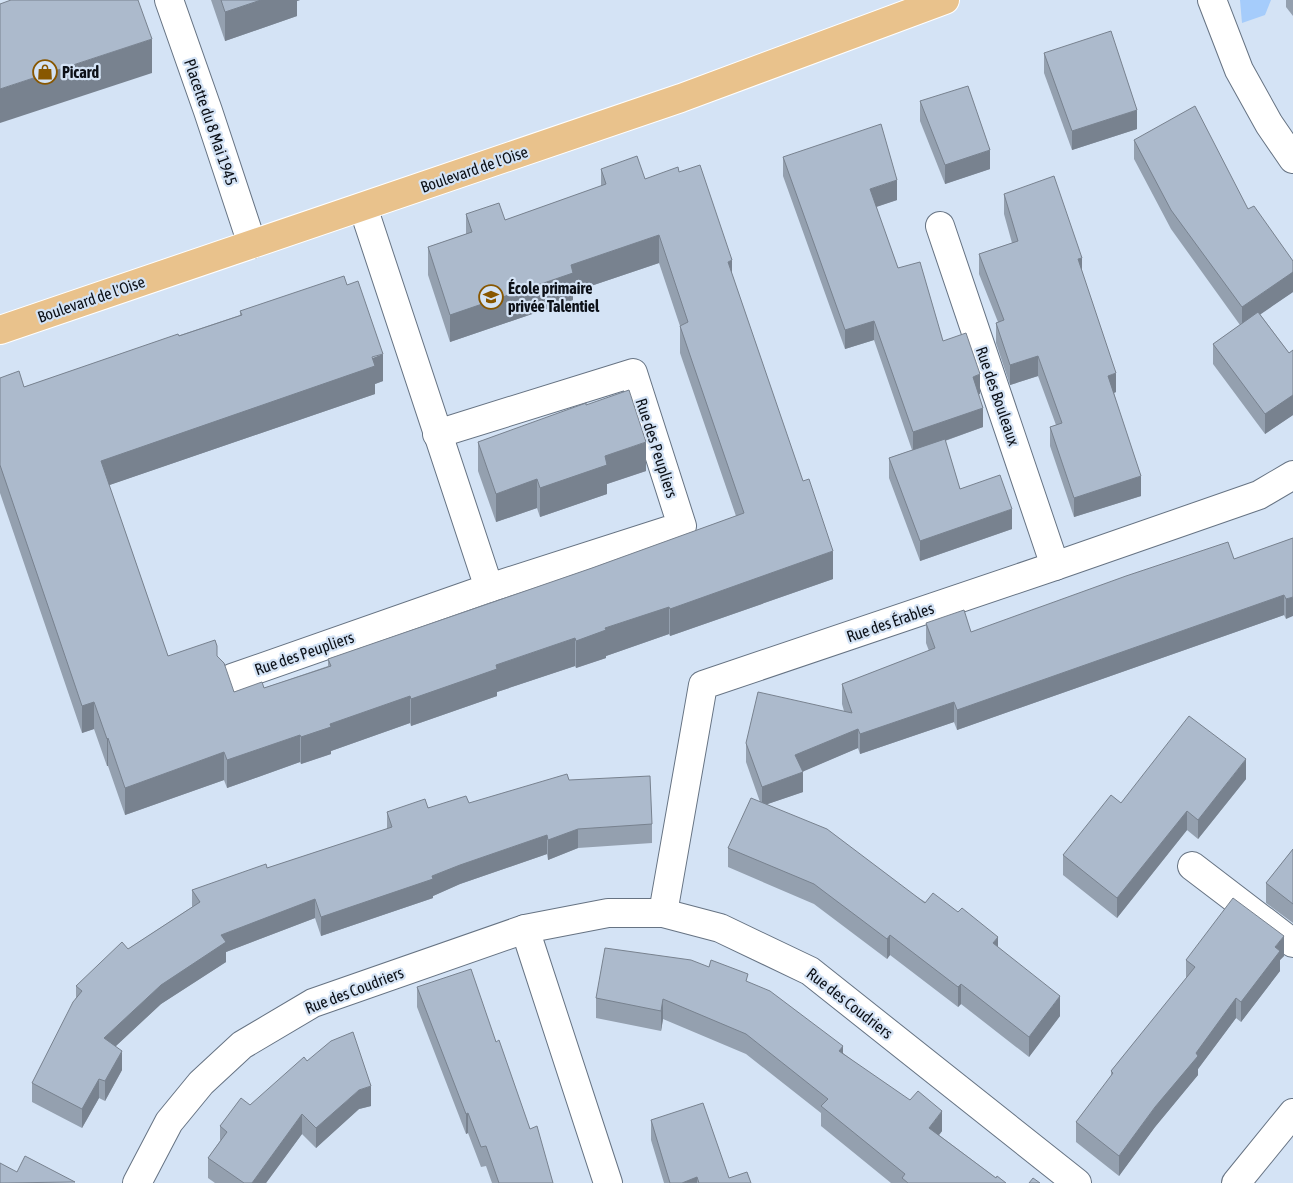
<svg xmlns="http://www.w3.org/2000/svg" width="1293" height="1183" viewBox="0 0 1293 1183" font-family="'Asap Condensed',sans-serif">
<style>
.green{fill:#a5ccfb}
.lines{fill:none;stroke-linecap:round;stroke-linejoin:round}
.minor-casing{stroke:#667383;stroke-width:30}
.major-casing{stroke:#fff;stroke-width:30}
.minor{stroke:#fff;stroke-width:28}
.major{stroke:#e9c28c;stroke-width:28}
.wall{fill:#94a0af}
.shaded-wall{fill:#78828f}
.building{fill:#acbacc;stroke:#78828f}
.labels{text-anchor:middle;stroke-width:4.5;stroke-linejoin:round;paint-order:stroke}
.poi-label{font-size:16px;font-weight:bold;fill:#0c1017;stroke:#d4e3f5;text-anchor:start}
.street-label{font-size:16px;fill:#0c1017;stroke:#d4e3f5}
</style>
<rect width="100%" height="100%" fill="#d4e3f5"/>
<path class="green" d="M1240 0H1271L1265 15 1242 23Z"/>
<g class="lines">
<g class="minor-casing">
<g id="minor">
<path d="M169 0 208 111 252 244"/>
<path d="M1212 0 1239 70 1269 124 1293 159"/>
<path d="M940 226 1055 566"/>
<path d="M437 434 633 373 682 526 489 588"/>
<path d="M232 678 489 588 363 207"/>
<path d="M1192 866 1293 943"/>
<path d="M663 913 703 685 1055 566 1259 495 1293 475"/>
<path d="M525 929 608 1183"/>
<path d="M137 1183 169 1122 201 1083 242 1045 313 1003 525 929 608 913H663L720 928 810 971 1077 1183"/>
<path d="M1236 1183 1293 1113"/>
</g>
</g>
<g class="major-casing">
<path id="major" d="M0 330 681 98 945 0"/>
</g>
<use href="#minor" class="minor"/>
<use href="#major" class="major"/>
</g>
<g class="wall">
<path d="M211 0H300L297 1V16L225 41Z"/>
<path d="M1286 0H1293V16L1286 7Z"/>
<path d="M1044 53 1137 129 1072 150 1044 73Z"/>
<path d="M920 101 990 169 945 184 920 121Z"/>
<path d="M1134 140 1248 209 1293 261V292L1260 314 1289 353 1293 350V415L1265 434 1213 364V344L1240 325 1171 229 1134 159Z"/>
<path d="M783 157 897 200 876 207 898 268 943 341 980 394H979L983 427 945 441 960 489 1012 529 920 561 889 478V458L912 450 874 340 845 349 783 176Z"/>
<path d="M601 169 645 179 679 172 732 274 833 579 670 636 669 634 606 656V658L576 668 575 666 497 692V696L411 726 410 723 331 751V754L301 764 300 762 227 788 224 780 125 815 108 766H107L94 729 82 733 0 493V378L24 387 240 315V311L383 381 375 384V394L109 485 168 656H217L234 692 264 688 328 666V659L592 568 736 516 680 353V326L659 263 573 292V300L450 342 428 275V247L466 234V214L505 220 601 186Z"/>
<path d="M1004 194 1082 272 1116 392 1114 393 1141 496 1074 517 1050 446V427L1056 425 1038 376 1010 385 996 343V323L998 322 979 274V254L1012 243 1004 214Z"/>
<path d="M586 405 646 471 607 484V494L540 517 537 508 496 522 478 471V442Z"/>
<path d="M1293 538 1286 619 1284 615 957 730 954 722 860 754 858 748 803 771V792L767 804 998 947 1060 1016 1029 1057 961 1004 958 1007 890 955 887 959 814 904 728 867V848L760 802 746 762V743L844 711 842 704V684L929 651 926 643V623L971 632 1234 559Z"/>
<path d="M1246 779 1198 839 1187 830 1117 918 1063 875V855L1121 803Z"/>
<path d="M569 780 652 824V843L578 848 548 860 547 854 460 884 433 896V898L321 936 315 918 226 952V962L161 1004 116 1046 122 1070 105 1101 99 1098 82 1128 32 1102V1083L76 998V986L128 949 192 907V890L267 868 387 829V812L469 803Z"/>
<path d="M1293 849V923L1266 903V883Z"/>
<path d="M1284 956 1280 960V971L1241 1022 1236 1018 1198 1069V1075L1155 1127 1119 1176 1076 1142V1122L1111 1077V1071L1186 979V960Z"/>
<path d="M748 982 843 1053 942 1131 939 1135 996 1178 1006 1183H891L821 1126V1113L746 1054 663 1019 661 1031 596 1018V998Z"/>
<path d="M417 987 496 1042 530 1129 553 1183H492L486 1166 481 1167 468 1133 466 1134 417 1007Z"/>
<path d="M250 1105 371 1106 359 1109 316 1148 302 1134 266 1183H215L208 1178V1158L220 1141V1126Z"/>
<path d="M651 1120 729 1178 751 1183H664L651 1140Z"/>
</g>
<g class="shaded-wall">
<path d="M261 0H300L297 1V16L225 41V12Z"/>
<path d="M152 39V73L0 123V89Z"/>
<path d="M1137 110V129L1072 150V131Z"/>
<path d="M990 150V169L945 184V165Z"/>
<path d="M897 180V200L870 209V189Z"/>
<path d="M659 235V263L573 292V300L450 342V315L571 265Z"/>
<path d="M1082 258V278L1078 259Z"/>
<path d="M732 260V288L728 262Z"/>
<path d="M1293 272V292L1242 327V307Z"/>
<path d="M874 321V340L845 349V330Z"/>
<path d="M383 354V381L375 384V394L101 488V461Z"/>
<path d="M1038 356V376L1010 385V365Z"/>
<path d="M1116 373V392L1108 395V376Z"/>
<path d="M980 374V394L973 396V377Z"/>
<path d="M1293 395V415L1265 434V414Z"/>
<path d="M983 408V427L913 452V432Z"/>
<path d="M646 442V471L607 484V494L540 517V488L605 456Z"/>
<path d="M1141 476V496L1074 517V498Z"/>
<path d="M537 479V508L496 522V494Z"/>
<path d="M1012 509V529L920 561V541Z"/>
<path d="M833 551V579L670 636V609Z"/>
<path d="M1284 595V615L957 730V710Z"/>
<path d="M1293 597V616L1286 619V599Z"/>
<path d="M669 607V634L606 656V658L576 668V641L605 628Z"/>
<path d="M575 638V666L497 692V696L411 726V699L496 665Z"/>
<path d="M410 696V723L331 751V754L301 764V737L330 724Z"/>
<path d="M94 702V729L82 733V706Z"/>
<path d="M954 702V722L860 754V734Z"/>
<path d="M858 729V748L795 775V755Z"/>
<path d="M300 735V762L227 788V760Z"/>
<path d="M108 738V766H107V739Z"/>
<path d="M224 752V780L125 815V788Z"/>
<path d="M1246 759V779L1198 839V820Z"/>
<path d="M803 772V792L762 806V787Z"/>
<path d="M1187 811V830L1117 918V898Z"/>
<path d="M578 829V848L548 860V840Z"/>
<path d="M547 835V854L460 884 433 896V898L321 936V917L432 876 460 865Z"/>
<path d="M315 899V918L226 952V962L161 1004 104 1057V1038L161 985 221 935Z"/>
<path d="M890 935V955L887 959V939Z"/>
<path d="M1284 936V956L1280 960V971L1241 1022V1002L1275 947Z"/>
<path d="M998 937V957L993 943Z"/>
<path d="M961 984V1004L958 1007V987Z"/>
<path d="M1060 996V1016L1029 1057V1037Z"/>
<path d="M1236 998V1018L1198 1069V1075L1155 1127 1119 1176V1156Z"/>
<path d="M663 999V1019L661 1031V1011Z"/>
<path d="M843 1046V1066L839 1051Z"/>
<path d="M122 1051V1070L105 1101V1081Z"/>
<path d="M99 1079V1098L82 1128V1109Z"/>
<path d="M371 1086V1106L359 1109 316 1148V1128L359 1090Z"/>
<path d="M942 1111V1131L929 1148V1128Z"/>
<path d="M468 1113V1133L466 1134V1114Z"/>
<path d="M302 1114V1134L266 1183H252Z"/>
<path d="M697 1177V1183H682Z"/>
</g>
<g class="building">
<path d="M11 0H138L152 39 0 89V4Z"/>
<path d="M221 0H261L225 12Z"/>
<path d="M1111 31 1137 110 1072 131 1044 53Z"/>
<path d="M968 86 990 150 945 165 920 101Z"/>
<path d="M1195 106 1248 209 1254 206 1293 261V272L1242 307 1171 210 1134 140Z"/>
<path d="M881 124 897 180 870 189 898 268 920 262 943 341 966 333 980 374 973 377 983 408 913 432 874 321 845 330 783 157Z"/>
<path d="M637 156 645 179 678 167 679 172 700 165 732 260 728 262 803 481 809 479 833 551 670 609 669 607 605 628 606 630 576 641 575 638 496 665 497 669 411 699 410 696 330 724 331 727 301 737 300 735 227 760 224 752 125 788 108 738 107 739 94 702 82 706 0 465V378L19 371 24 387 178 334 179 336 242 315 240 311 344 276 347 285 358 281 383 354 372 357 375 366 101 461 168 656 215 640 217 646V656L224 663 234 692 262 682 264 688 331 666 328 659 592 568 744 513 680 326 688 322 659 235 571 265 573 273 450 315 428 247 472 232 466 214 499 203 505 220 606 184 601 169Z"/>
<path d="M1054 176 1082 258 1078 259 1116 373 1108 376 1141 476 1074 498 1050 427 1062 423 1038 356 1010 365 996 323 1004 320 979 254 1018 241 1004 194Z"/>
<path d="M1258 312 1289 353 1293 350V395L1265 414 1213 344Z"/>
<path d="M629 390 646 442 605 456 607 465 540 488 537 479 496 494 478 442 586 403V405Z"/>
<path d="M945 439 960 489 1000 475 1012 509 920 541 889 458Z"/>
<path d="M1293 538V597L1286 599 1284 595 957 710 954 702 860 734 858 729 795 755 803 772 762 787 746 743 758 692 852 713 842 684 935 648 926 623 964 610 971 632 1126 576 1228 542 1234 559Z"/>
<path d="M1189 716 1246 759 1198 820 1187 811 1117 898 1063 855 1111 795 1121 803Z"/>
<path d="M567 774 569 780 650 776 652 824 578 829 548 840 547 835 460 865 432 876 433 879 321 917 315 899 221 935 226 942 161 985 104 1038 122 1051 105 1081 99 1079 82 1109 32 1083 73 1002 82 991 76 986 122 942 128 949 200 902 192 890 266 864 267 868 392 827 387 812 425 799 428 808 466 796 469 803Z"/>
<path d="M751 798 827 829 925 903 933 893 958 912 962 908 998 937 993 943 1060 996 1029 1037 961 984 958 987 890 935 887 939 814 884 728 848Z"/>
<path d="M1293 849V904L1266 883Z"/>
<path d="M1233 898 1284 936 1275 947 1280 951 1241 1002 1236 998 1196 1053 1198 1056 1155 1107 1119 1156 1076 1122 1113 1073 1111 1071 1195 967 1186 960Z"/>
<path d="M605 948 691 960 709 967 711 960 748 974 746 981 770 991 843 1046 839 1051 910 1100 918 1091 942 1111 929 1128 996 1178 997 1176 1006 1183H908L902 1178 905 1174 821 1106 828 1099 746 1034 663 999 661 1011 596 998Z"/>
<path d="M471 969 496 1042 499 1040 530 1129 537 1126 553 1183H499L486 1146 481 1147 468 1113 466 1114 417 987Z"/>
<path d="M353 1032 371 1086 359 1090 316 1128 302 1114 252 1183H244L208 1158 227 1132 220 1126 241 1098 250 1105 304 1057 307 1061 331 1041Z"/>
<path d="M703 1103 729 1178 747 1172 751 1183H699L697 1177 682 1183H670L651 1120Z"/>
<path d="M25 1156 75 1182 0 1183V1163L17 1172Z"/>
<path d="M1033 1178 1040 1183H1029Z"/>
</g>
<defs>
<g id="shop-ring" transform="scale(1.25)"><circle r="9.5" fill="#d4e3f5" stroke="#885700" stroke-width="1.5"/><path d="M-5-2.5h2.3a2.7 3.5 0 0 1 5.4 0H5L5.5 6h-11ZM-1.5-2.5h3a1.5 2.3 0 0 0-3 0Z" fill="#885700"/></g>
<g id="school-ring" transform="scale(1.25)"><circle r="9.5" fill="#d4e3f5" stroke="#885700" stroke-width="1.5"/><path d="M0-5L7-2L0 1L-7-2ZM-4 1L0 2.5L4 1V4Q0 6-4 4Z" fill="#885700"/></g>
</defs>
<g fill-rule="evenodd">
<use href="#shop-ring" x="45" y="72"/>
<use href="#school-ring" x="491" y="297"/>
</g>
<g class="labels">
<g class="poi-label">
<text x="62" y="78">Picard</text>
<text x="508" y="294">École primaire<tspan x="508" dy="18">privée Talentiel</tspan></text>
</g>
<g class="street-label">
<text transform="translate(211 122) rotate(71)" y="6">Placette du 8 Mai 1945</text>
<text transform="translate(474 169) rotate(-19)" y="6">Boulevard de l'Oise</text>
<text transform="translate(91 299) rotate(-19)" y="6">Boulevard de l'Oise</text>
<text transform="translate(998 396) rotate(71)" y="6">Rue des Bouleaux</text>
<text transform="translate(657 448) rotate(72)" y="6">Rue des Peupliers</text>
<text transform="translate(890 622) rotate(-19)" y="6">Rue des Érables</text>
<text transform="translate(304 653) rotate(-19)" y="6">Rue des Peupliers</text>
<text transform="translate(354 990) rotate(-21)" y="6">Rue des Coudriers</text>
<text transform="translate(850 1003) rotate(38)" y="6">Rue des Coudriers</text>
</g>
</g>
</svg>
